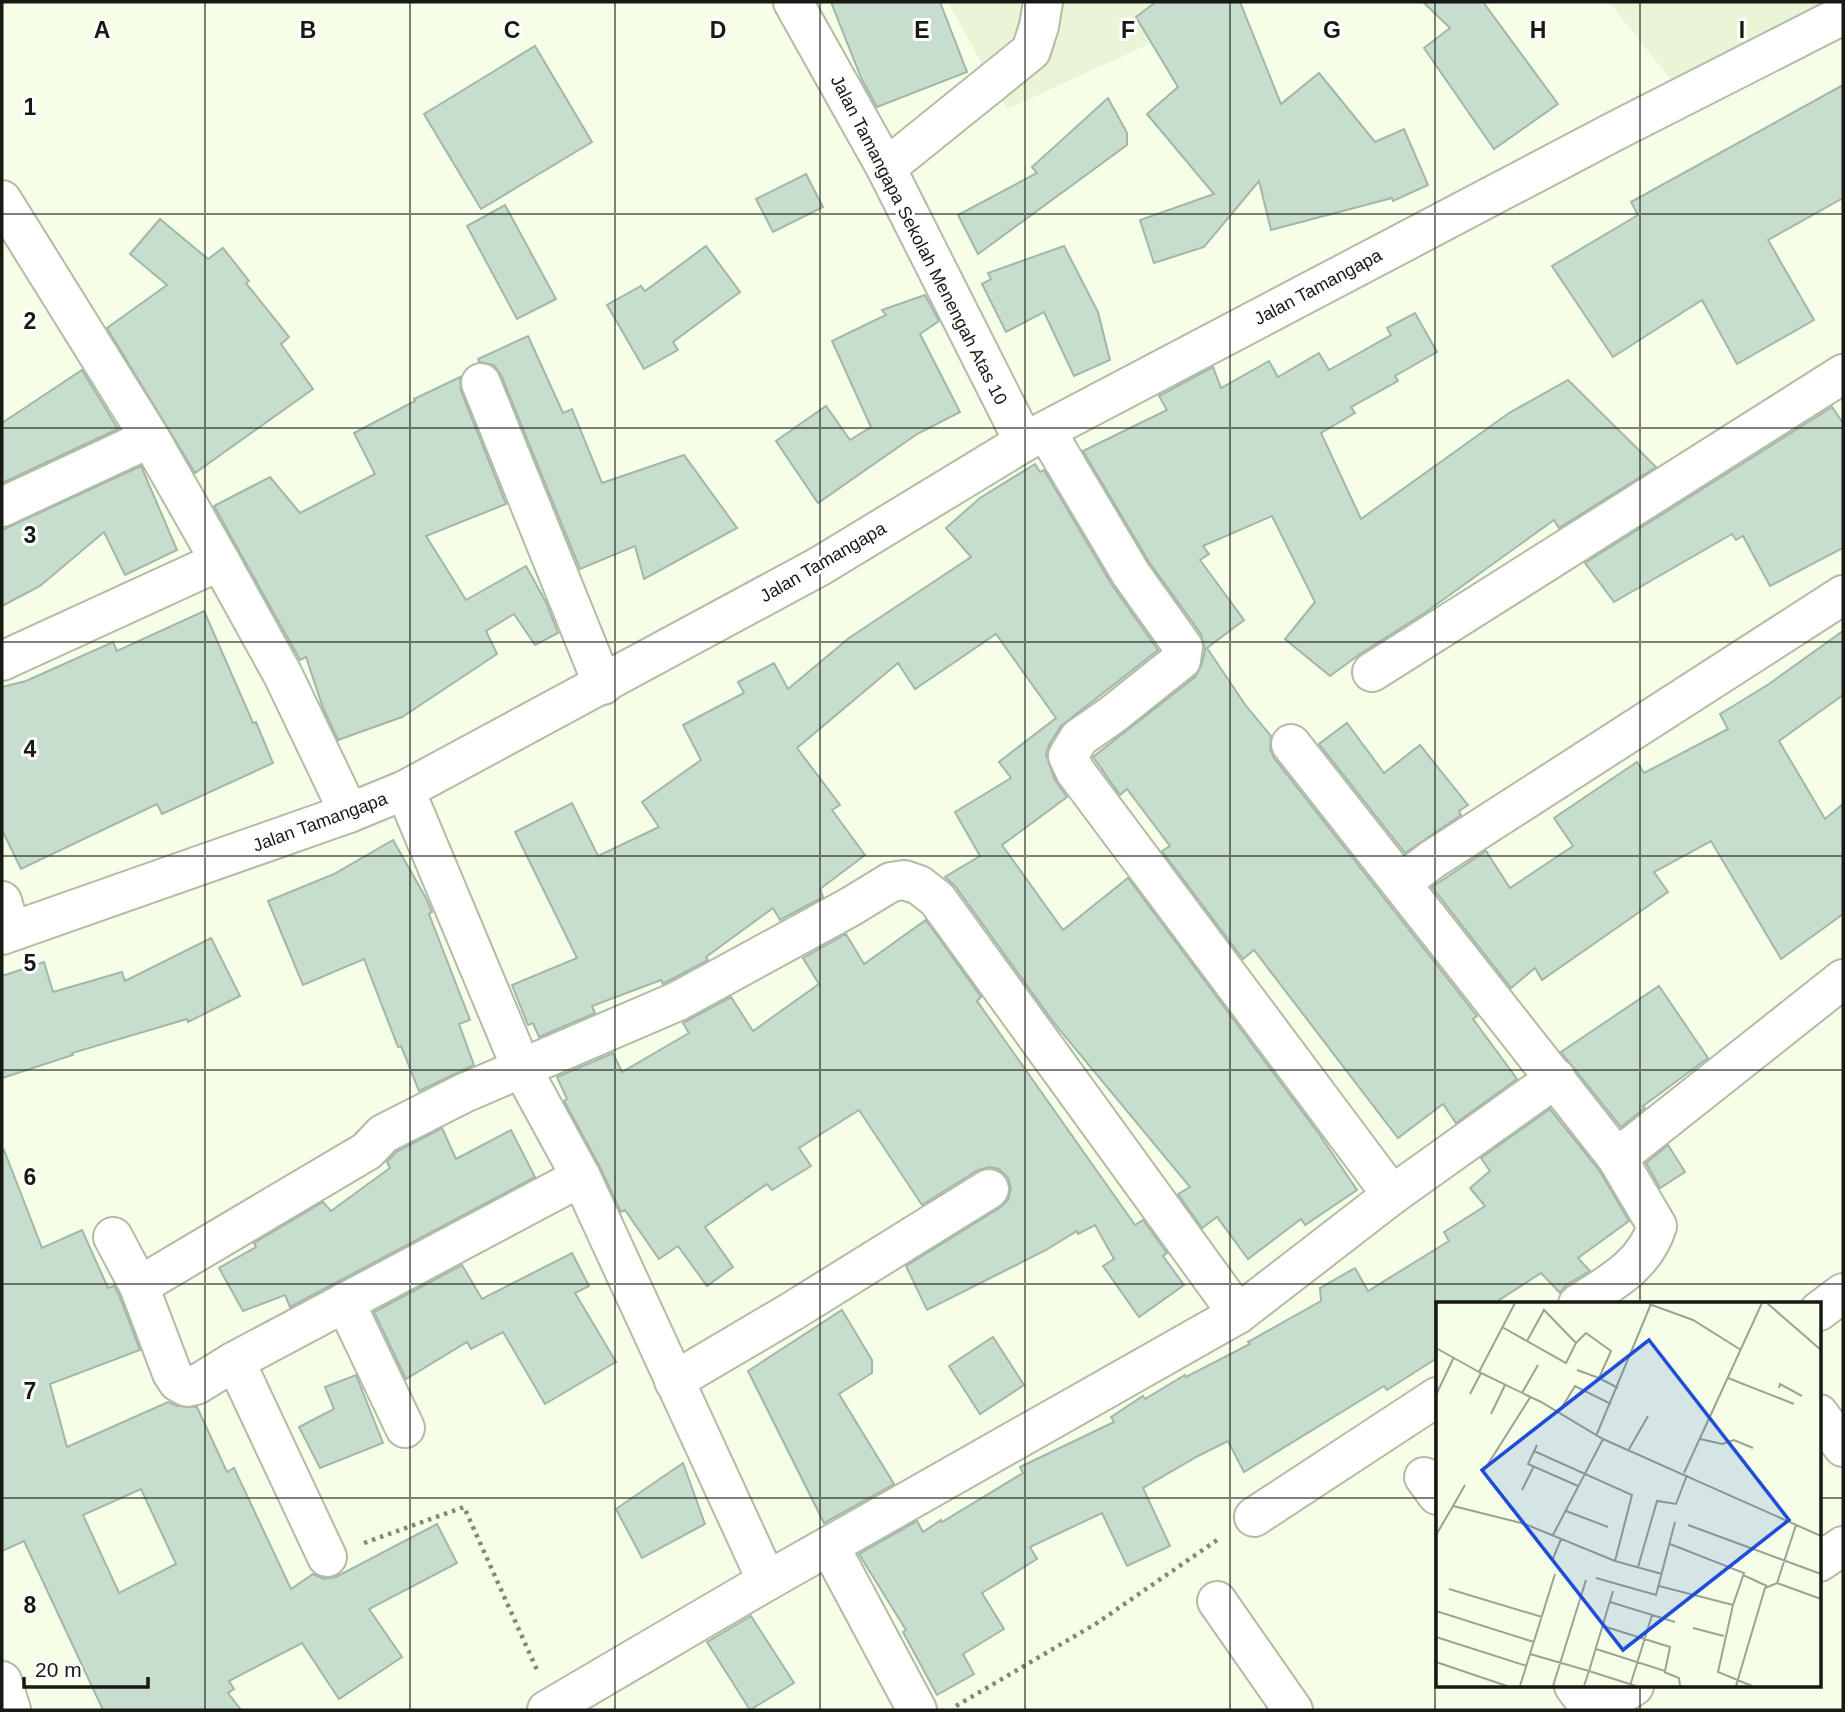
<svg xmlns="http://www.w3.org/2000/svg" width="1845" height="1712" viewBox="0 0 1845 1712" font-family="Helvetica,sans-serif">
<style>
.built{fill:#eaf4d6}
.building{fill:#c7decf;stroke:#a1b7a9;stroke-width:2;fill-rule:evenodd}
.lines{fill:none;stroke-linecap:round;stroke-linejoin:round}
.minor-casing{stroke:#b3bba4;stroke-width:42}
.path{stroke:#838879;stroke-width:4.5;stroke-dasharray:3.5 5;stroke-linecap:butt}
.minor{stroke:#fff;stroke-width:38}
.grid{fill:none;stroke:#171a12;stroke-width:2;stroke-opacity:0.55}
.labels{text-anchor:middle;stroke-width:6;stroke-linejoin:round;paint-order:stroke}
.street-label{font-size:18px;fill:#171a12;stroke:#fff}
.inset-road{fill:none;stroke:#9da392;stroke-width:2}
.view{fill:#1d4ed8;fill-opacity:0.15;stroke:#1d4ed8;stroke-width:3.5}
.inset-edge{fill:none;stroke:#171a12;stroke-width:3.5}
.grid-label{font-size:23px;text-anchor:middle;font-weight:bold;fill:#171a12;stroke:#fff;stroke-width:6;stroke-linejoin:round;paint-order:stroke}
</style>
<rect width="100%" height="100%" fill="#f6fee7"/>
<g class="built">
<path d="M948 2H1232L1208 17 1007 109Z"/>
<path d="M1609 2H1843L1680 91Z"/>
</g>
<g class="building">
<path d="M831 2H940L967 72 877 107 862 80Z"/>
<path d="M1156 2H1240L1281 104 1319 73 1375 142 1404 129 1428 185 1393 201 1392 198 1271 230 1259 181 1204 247 1154 263 1140 220 1214 194 1147 114 1178 87 1136 17Z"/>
<path d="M1423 2H1483L1558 104 1494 149 1424 48 1450 28Z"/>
<path d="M535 46 592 142 481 209 424 114Z"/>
<path d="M1843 85V198L1768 240 1814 320 1737 364 1702 300 1613 357 1552 266 1638 215 1631 202Z"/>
<path d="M1108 98 1127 133V145L978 254 958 215 1037 173 1032 167Z"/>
<path d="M806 174 823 207 773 232 756 199Z"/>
<path d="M505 205 556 299 517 319 467 226Z"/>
<path d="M160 219 208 259 223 248 249 281 246 283 289 337 281 344 313 389 195 473 107 328 167 285 130 254Z"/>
<path d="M706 246 740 292 673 342 678 350 644 369 607 305 641 286 645 291Z"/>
<path d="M1064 246 1098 312 1110 360 1074 376 1044 312 1006 332 982 284 991 279 988 273Z"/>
<path d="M925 295 939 321 920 334 960 412 917 434 818 503 776 441 826 406 850 440 871 427 832 341 886 315 882 310Z"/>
<path d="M1415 313 1437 352 1395 376 1398 381 1351 407 1355 413 1321 433 1361 519 1509 413 1568 380 1656 467 1559 528 1554 520 1426 612 1360 654 1330 676 1285 639 1315 602 1272 516 1203 546 1209 554 1200 560 1244 620 1207 648 1246 706 1271 736 1270 748 1274 758 1477 1016 1473 1019 1517 1079 1456 1123 1443 1104 1398 1138 1254 950 1243 959 1162 851 1170 846 1127 789 1120 795 1093 757 1195 677 1202 664 1205 650 1201 634 1149 562 1083 451 1167 410 1159 396 1213 367 1221 388 1269 361 1278 377 1319 353 1329 370 1391 335 1387 328Z"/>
<path d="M528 336 563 413 572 409 602 483 684 455 737 528 644 579 635 546 580 569 501 375 494 365 479 362 478 359Z"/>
<path d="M82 370 118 429 2 483V423Z"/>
<path d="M460 377 461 391 506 504 426 536 466 600 526 566 546 602 558 633 535 645 514 614 486 631 497 654 402 717 338 740 323 708 306 657 300 660 214 506 270 477 300 513 375 474 354 433 415 401 414 399Z"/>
<path d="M1832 407 1843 423V548L1770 586 1743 536 1736 540 1732 534 1614 602 1585 563Z"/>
<path d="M1035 464 1040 472 1044 470 1112 585 1158 650 1061 726 1049 745 1046 755 1055 780 1067 797 1002 845 1063 930 1128 878 1319 1134 1357 1190 1305 1225 1301 1219 1248 1259 1217 1217 1202 1228 1178 1194 1190 1187 1054 1023 955 886 945 877 980 856 955 812 1011 778 999 762 1056 718 996 634 915 689 898 663 797 748 840 805 832 810 865 855 820 889 823 897 780 920 773 908 706 957 708 960 663 984 661 980 592 1006 595 1013 539 1037 533 1023 528 1025 512 985 577 958 515 832 572 803 598 856 659 827 642 802 701 760 683 725 744 693 738 682 774 663 788 689 849 638 971 557 946 528 980 498Z"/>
<path d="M141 466 177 550 125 575 104 532 40 586 2 606V530Z"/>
<path d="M204 611 253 723 256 722 273 763 162 814 157 804 21 869 2 830V687L26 681 113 642 117 651Z"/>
<path d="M1843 631V695L1779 741 1825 819 1843 804V914L1781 959 1711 841 1654 872 1668 892 1542 980 1535 968 1511 988 1432 887 1486 851 1510 888 1573 846 1554 818 1637 762 1644 773 1728 729 1720 714 1769 684Z"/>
<path d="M1347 723 1384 773 1420 745 1468 805 1459 811 1461 815 1405 853 1319 744Z"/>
<path d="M393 840 426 898 432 912 429 914 470 1020 459 1024 474 1065 419 1091 401 1046 398 1047 364 959 303 985 268 901 334 874Z"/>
<path d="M926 920 981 997 977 1001 1135 1225 1143 1220 1167 1253 1163 1256 1184 1285 1139 1317 1103 1266 1114 1259 1095 1225 1078 1234 1077 1231 1046 1250 927 1310 906 1266 1001 1207 1008 1200 1011 1189 1008 1178 999 1169 989 1167 978 1170 922 1205 859 1110 799 1148 811 1166 772 1190 767 1184 705 1227 733 1267 707 1286 678 1246 659 1259 625 1210 621 1212 600 1167 564 1101 567 1099 557 1077 613 1053 622 1072 689 1033 683 1023 731 997 753 1031 819 984 803 958 846 934 864 964Z"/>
<path d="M211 938 240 996 188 1022 187 1019 72 1053 73 1055 2 1078V976L44 962 53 992 122 972 125 981Z"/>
<path d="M1659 986 1708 1058 1643 1106 1645 1108 1621 1127 1561 1052Z"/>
<path d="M1550 1109 1599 1170 1629 1221 1578 1258 1590 1271 1566 1285 1560 1293 1541 1273 1493 1304H1437V1358L1387 1390 1384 1386 1244 1472 1228 1441 1198 1456 1143 1488 1170 1546 1127 1566 1102 1513 1030 1547 1037 1559 982 1593 1004 1629 963 1654 974 1674 937 1695 903 1632 906 1630 859 1554 917 1521 923 1532 941 1520 942 1522 1023 1473 1020 1467 1114 1422 1111 1417 1143 1396 1145 1399 1185 1375 1186 1377 1250 1344 1248 1342 1321 1301 1320 1288 1355 1268 1368 1291 1449 1241 1444 1232 1485 1206 1470 1188 1490 1171 1481 1158Z"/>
<path d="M442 1128 456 1159 511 1130 535 1177 290 1307 285 1295 243 1311 219 1268 256 1247 254 1243 323 1202 331 1211 390 1168 387 1162 396 1152Z"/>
<path d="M1668 1145 1685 1172 1660 1188 1646 1163Z"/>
<path d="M4 1150 42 1248 82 1230 108 1288 114 1286 119 1295 140 1350 50 1384 67 1447 168 1402 177 1406 197 1407 227 1472 234 1468 291 1589 313 1574 324 1579 336 1577 437 1524 457 1563 369 1609 402 1657 339 1699 302 1643 229 1681 234 1689 228 1693 241 1710H103L24 1541 2 1551V1151ZM141 1489 176 1564 119 1593 83 1515Z"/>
<path d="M572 1253 589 1286 575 1293 616 1362 545 1404 503 1332 471 1349 467 1342 406 1379 374 1312 462 1265 482 1299Z"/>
<path d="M842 1310 872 1360V1373L839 1394 894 1484 824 1523 748 1371Z"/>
<path d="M993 1337 1024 1385 980 1414 949 1366Z"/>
<path d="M356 1375 383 1443 320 1468 299 1427 334 1409 325 1387Z"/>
<path d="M683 1463 705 1524 642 1558 616 1509Z"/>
<path d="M751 1616 794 1683 750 1710 707 1642Z"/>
</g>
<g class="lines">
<g class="minor-casing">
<g id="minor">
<path d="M793 2 886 168 1024 442"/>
<path d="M886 168 1031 51 1039 26 1043 2"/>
<path d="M2 200 150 438 220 561 283 675 349 813"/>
<path d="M481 383 603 685"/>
<path d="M1046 431 1131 574 1183 647 1181 660 1112 715 1079 738 1068 756 1075 771 1392 1195"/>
<path d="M2 507 150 438"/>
<path d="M2 661 220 561"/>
<path d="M1372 672 1843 374"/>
<path d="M1291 744 1617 1158 1657 1226C1645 1265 1611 1283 1578 1304"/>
<path d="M405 790 521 1067 581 1177 767 1581"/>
<path d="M1401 883 1433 859 1843 595"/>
<path d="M2 901 11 931"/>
<path d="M2 935 349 813 405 790 820 566 1024 442 1617 130 1843 15"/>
<path d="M1617 1158 1843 979"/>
<path d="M113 1237 139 1286 172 1373 178 1382 187 1387 196 1385 235 1361 581 1177"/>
<path d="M139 1286 367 1151 383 1134 464 1093 678 1001 850 907 891 882 904 880 919 885 937 899 1238 1314"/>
<path d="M345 1302 405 1428"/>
<path d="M1819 1311 1843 1293"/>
<path d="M235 1361 327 1557"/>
<path d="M674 1381 791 1312 989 1189"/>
<path d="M1819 1414 1843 1447"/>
<path d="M1424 1477 1437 1495"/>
<path d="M1254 1517 1437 1397"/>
<path d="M830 1547 917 1710"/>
<path d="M1819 1562 1843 1546"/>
<path d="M1217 1601 1293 1710"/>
<path d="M2 1681 11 1710"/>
<path d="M1574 1686 1592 1710"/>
<path d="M547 1710 767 1581 1238 1314 1392 1195 1556 1078"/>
<path d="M1597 1710 1634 1686"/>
</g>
</g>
<g class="path">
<path d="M364 1543 464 1507 537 1670"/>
<path d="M956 1706 1097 1623 1220 1538"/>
</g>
<use href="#minor" class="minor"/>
</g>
<path class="grid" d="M205 2V1710M410 2V1710M615 2V1710M820 2V1710M1025 2V1710M1230 2V1710M1435 2V1710M1640 2V1304M2 214H1843M2 428H1843M2 642H1843M2 856H1843M2 1070H1843M2 1284H1843M2 1498H1437M1819 1498H1843M1640 1686V1710"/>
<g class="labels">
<g class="street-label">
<text transform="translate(919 240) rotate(63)" y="6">Jalan Tamangapa Sekolah Menengah Atas 10</text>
<text transform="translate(1318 287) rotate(-28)" y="6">Jalan Tamangapa</text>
<text transform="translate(823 562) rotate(-30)" y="6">Jalan Tamangapa</text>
<text transform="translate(320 822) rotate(-20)" y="6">Jalan Tamangapa</text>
</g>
</g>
<g transform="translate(1436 1302)">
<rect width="385" height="385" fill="#f6fee7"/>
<path class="inset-road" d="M79 1 43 70 105 100 167 137 385 234M331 1 385 48M213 2 257 18 305 48M66 25 130 61 140 41 108 8 91 39M140 41 150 31 175 49 163 76 141 68M0 46 43 70M163 76 182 86M292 76 358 102M343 86 344 82 366 94M86 91 102 63M34 92 45 71M0 93 18 55M123 110 139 84 175 102M55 112 69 83M160 134 215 2M264 137 286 142 298 138 317 146M101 143 92 162 142 184M98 149 196 193 179 259M192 149 212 114M47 170 95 94M248 171 326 1M86 188 98 164M17 204 29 183M130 209 172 225M252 223 385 272M0 233 17 204 89 222 179 259 226 272M117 233 167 137M116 259 125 237M202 265 221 199 240 202 251 173M307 273 331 284M160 276 220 293 239 220M341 281 360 223M223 284 297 303 308 271 234 242M13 287 106 315M174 300 239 320M297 303 282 370 316 384M0 309 98 340M257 326 288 334M0 335 91 364M160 347 229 369 234 345 167 324M94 352 153 369 177 289M0 360 71 384M228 370 243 376 244 384M84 384 119 272M117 384 150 278M148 384 153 369 200 384M194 384 216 313M300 384 329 286 341 281 385 297"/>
<path class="view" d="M213 38 353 218 187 348 46 168Z"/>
<rect width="385" height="385" class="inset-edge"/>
</g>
<g class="grid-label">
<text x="102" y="38">A</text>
<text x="308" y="38">B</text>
<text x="512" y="38">C</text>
<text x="718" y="38">D</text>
<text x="922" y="38">E</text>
<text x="1128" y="38">F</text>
<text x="1332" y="38">G</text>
<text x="1538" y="38">H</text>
<text x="1742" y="38">I</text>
<text x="30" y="115">1</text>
<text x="30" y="329">2</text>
<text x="30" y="543">3</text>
<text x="30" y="757">4</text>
<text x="30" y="971">5</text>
<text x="30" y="1185">6</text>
<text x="30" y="1399">7</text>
<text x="30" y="1613">8</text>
</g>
<rect width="1845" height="1712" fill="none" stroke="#171a12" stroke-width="7"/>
<path d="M24 1677v10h124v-10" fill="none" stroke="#171a12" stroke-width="3.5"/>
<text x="35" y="1677" font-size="21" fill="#171a12" stroke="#ffffff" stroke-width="5" paint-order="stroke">20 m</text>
</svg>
